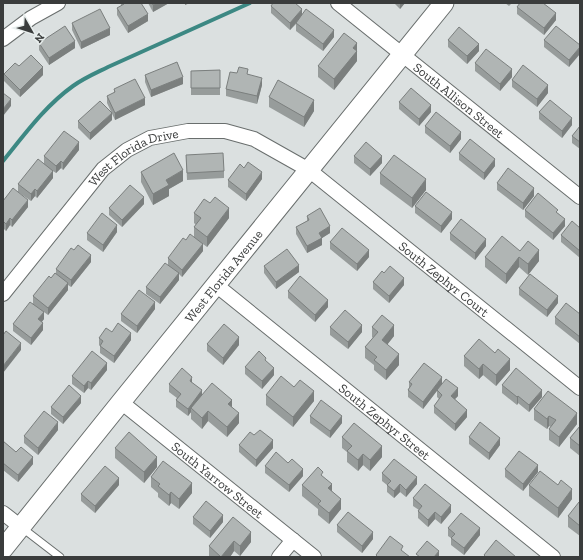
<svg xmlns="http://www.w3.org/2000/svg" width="583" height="560" viewBox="0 0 583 560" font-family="'Zilla Slab',serif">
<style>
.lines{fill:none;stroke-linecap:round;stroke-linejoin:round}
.stream{stroke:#3c8883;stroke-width:4}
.lane-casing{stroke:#696e6d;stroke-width:9}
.street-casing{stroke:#696e6d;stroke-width:16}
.secondary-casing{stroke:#696e6d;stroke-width:21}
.lane{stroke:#fff;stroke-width:7}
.street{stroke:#fff;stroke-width:14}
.secondary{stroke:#fff;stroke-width:19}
.wall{fill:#979c9b}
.shaded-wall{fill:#7b7f7e}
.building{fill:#b0b5b4;stroke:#7b7f7e}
.labels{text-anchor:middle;stroke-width:3.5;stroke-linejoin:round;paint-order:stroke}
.street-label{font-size:13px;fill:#3a3c3c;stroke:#e8eeed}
</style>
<rect width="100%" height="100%" fill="#dbe0e0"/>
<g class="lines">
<path class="stream" d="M3 161C25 134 45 106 73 86 84 78 96 73 108 67L250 3"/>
<g class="lane-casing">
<path id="lane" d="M21 527 60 557"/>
</g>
<g class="street-casing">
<g id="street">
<path id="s1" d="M338 3 580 197"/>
<path d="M3 39 31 18 58 3"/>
<path id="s2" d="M216 285 553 557"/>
<path id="s3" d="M3 294 103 169 127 150 150 138 188 131H225L254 139 309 170 580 388"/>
<path id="s4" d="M121 402 314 557"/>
<path d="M3 513 21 527"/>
<path d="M279 557 293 540"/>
</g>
</g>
<g class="secondary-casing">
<g id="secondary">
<path id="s5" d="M3 549 121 402 444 3"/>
</g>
</g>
<use href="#lane" class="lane"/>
<use href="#street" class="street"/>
<use href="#secondary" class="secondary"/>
</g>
<g class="wall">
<path d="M121 3H141L148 21 128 33 117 15V8L121 6Z"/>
<path d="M148 3H169L153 12Z"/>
<path d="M394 3H405L400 9Z"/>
<path d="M505 3H512L509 6Z"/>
<path d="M271 6 302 14 334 37 323 51 296 31V24L290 30 271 13Z"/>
<path d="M517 7 556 20 544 35 517 14Z"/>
<path d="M72 23 110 35 81 49 72 30Z"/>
<path d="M448 40 479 51 467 64 448 47Z"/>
<path d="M544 40 580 45 569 67 544 47Z"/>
<path d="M39 43 75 48 49 65 39 50Z"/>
<path d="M357 43V61L334 90 318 77V66Z"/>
<path d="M475 63 512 77 500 91 475 71Z"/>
<path d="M19 66 43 75 20 97 4 81V74Z"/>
<path d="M220 70V95H191V71Z"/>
<path d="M237 73 248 74 262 85 257 104 226 96V89Z"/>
<path d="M145 75 183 84 151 97 145 82Z"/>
<path d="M512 80 548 93 537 107 512 87Z"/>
<path d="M114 89 145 105 115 120 107 103V96L114 93Z"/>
<path d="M269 97 314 111 304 127 269 107Z"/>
<path d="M399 102 431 112 419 126 399 109Z"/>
<path d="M539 112 572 125 562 138 539 119Z"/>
<path d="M112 120 90 140 78 128V121Z"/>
<path d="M425 126 461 139 450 153 425 133Z"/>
<path d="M580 126V149L572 143V136Z"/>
<path d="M79 150 63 170 61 168 56 173 53 171V178L37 198 35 196 31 201 18 192V184L44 163V156Z"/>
<path d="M459 153 495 166 484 180 459 160Z"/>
<path d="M186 155 224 171V178L187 180Z"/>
<path d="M354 156 382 163 370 176 354 163Z"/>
<path d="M244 168 262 179 246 201 228 187V180Z"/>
<path d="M141 172 183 181 169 189V196L153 205 141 182Z"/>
<path d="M380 173 426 190 412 208 380 184Z"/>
<path d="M497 183 534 196 523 210 497 190Z"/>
<path d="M3 201 28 207 12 227 10 225 6 231 3 228Z"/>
<path d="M144 204 122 227 109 215V208Z"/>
<path d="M415 206 452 219 441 233 415 213Z"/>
<path d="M525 210 558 213 565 226 553 240 525 217Z"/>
<path d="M194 213 229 218 207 247 203 244V251L182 277 179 274V280L160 304 146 294V287L168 265V258L186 240 194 237V227L196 225 194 223Z"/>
<path d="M307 216 330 233 322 238V245L307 253 296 234V227L307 221Z"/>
<path d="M580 228V258L561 242V235Z"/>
<path d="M117 232 103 252 87 240V233Z"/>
<path d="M450 233 486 246 475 260 450 240Z"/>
<path d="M330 242 369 257 357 271 330 249Z"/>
<path d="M520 251 539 261 528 275 519 267 506 284 485 267V257Z"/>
<path d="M91 262 71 287 68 285V290L48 315 44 312V319L42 322 43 330 31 345 13 331V324L33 303V296L56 273V269Z"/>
<path d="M264 266 299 272 276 289 264 273Z"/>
<path d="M384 273 404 285 389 303 373 289V282Z"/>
<path d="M519 288 558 303 547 317 519 295Z"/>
<path d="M288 291 328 307 315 322 288 298Z"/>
<path d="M155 309 137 333 121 321V314Z"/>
<path d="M580 314V344L555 324V317Z"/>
<path d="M330 327 362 332 348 349 330 335Z"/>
<path d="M372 327 394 336 387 345 399 365 386 380 374 370V365L365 358V347L373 338 372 337Z"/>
<path d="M112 332 131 340 114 363 100 353V346L99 345V338Z"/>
<path d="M207 344 239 345 223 365 207 351Z"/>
<path d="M464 356 510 370 496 386 483 375 479 379 464 366Z"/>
<path d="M245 367 274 375 262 389 245 374Z"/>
<path d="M107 370 91 390 88 388 84 393 72 384V376Z"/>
<path d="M409 382 442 384 458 396 455 399 467 417 455 431 434 413V406L439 399 437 397V391L423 409 408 397V390L409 388Z"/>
<path d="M192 383 202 395 232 407 239 423 227 437 208 421 202 429 191 419V412L188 416 176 407V400L177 398 169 392V384Z"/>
<path d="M502 385 542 397 529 412 518 403 517 405 502 393Z"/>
<path d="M266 395 314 401 293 427 266 405Z"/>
<path d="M81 403 63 424 51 414V407Z"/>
<path d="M534 409 577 424 559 447 549 440V429L551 427 549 426 547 429 534 420Z"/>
<path d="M310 416 342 423 330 438 310 423Z"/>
<path d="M580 426V456L570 448V438Z"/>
<path d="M58 430 38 455 24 443V436Z"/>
<path d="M254 435 273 448 256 467 239 452V445Z"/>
<path d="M342 437 382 457 370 471 363 465 358 471 347 462V452L342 448Z"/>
<path d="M469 437 500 445 489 460 469 444Z"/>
<path d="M3 441 16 452 33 464 18 482 3 470Z"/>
<path d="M115 448 157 467 144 483 115 458Z"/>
<path d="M265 466 303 476 289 492 265 473Z"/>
<path d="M505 469 538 472 523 491 505 477Z"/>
<path d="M382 473 417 484 406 497 400 492 394 498 387 492V485L382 481Z"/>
<path d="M151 477 192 493 179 509 171 503 169 506 158 497V493L151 487Z"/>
<path d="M323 477 332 491 341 509 329 524 318 515V509L302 496V485Z"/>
<path d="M119 485 95 513 81 501V494Z"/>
<path d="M529 485 572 499 558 518 529 496Z"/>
<path d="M413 498 451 512 441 524 435 519 428 527 418 518V511L419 510 413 506Z"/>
<path d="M580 503V536L568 527V516Z"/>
<path d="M193 517 223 522 210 538 193 524Z"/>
<path d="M233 517 251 542 240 556 234 551 230 557H209V546Z"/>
<path d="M337 525 373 539 362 553 337 532Z"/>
<path d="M448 528 480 535 464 555 451 545V538L448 536Z"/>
</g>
<g class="shaded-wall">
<path d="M157 3H169L153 12V5Z"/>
<path d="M185 3H190L185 5Z"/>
<path d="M400 3H405L400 9Z"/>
<path d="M302 9V16L290 30V23Z"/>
<path d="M556 13V20L544 35V28Z"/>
<path d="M148 14V21L128 33V26Z"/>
<path d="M110 28V35L81 49V42Z"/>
<path d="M334 30V37L323 51V44Z"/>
<path d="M75 41V48L49 65V58Z"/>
<path d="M357 43V61L334 90V79L353 48Z"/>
<path d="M479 44V51L467 64V56Z"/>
<path d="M580 47V54L569 67V60Z"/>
<path d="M43 67V75L20 97V90Z"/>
<path d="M512 69V77L500 91V84Z"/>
<path d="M183 77V84L151 97V90Z"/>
<path d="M262 78V85L257 104V96Z"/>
<path d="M548 85V93L537 107V99Z"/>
<path d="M145 98V105L115 120V113Z"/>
<path d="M11 99V106L3 116V109Z"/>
<path d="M314 100V111L304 127V117Z"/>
<path d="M431 105V112L419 126V119Z"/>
<path d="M112 113V120L90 140V133Z"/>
<path d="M572 118V125L562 138V131Z"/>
<path d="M461 132V139L450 153V146Z"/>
<path d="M79 142V150L63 170V163Z"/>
<path d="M382 156V163L370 176V169Z"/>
<path d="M495 159V166L484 180V173Z"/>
<path d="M61 161V168L56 173V166Z"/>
<path d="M183 170V181L169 189V196L153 205V194L166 180Z"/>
<path d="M53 171V178L37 198V191Z"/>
<path d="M262 172V179L246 201V194Z"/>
<path d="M426 179V190L412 208V198Z"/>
<path d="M534 188V196L523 210V203Z"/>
<path d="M35 189V196L31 201V194Z"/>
<path d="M144 197V204L122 227V220Z"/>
<path d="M28 200V207L12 227V220Z"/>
<path d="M229 208V218L207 247V237Z"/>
<path d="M452 212V219L441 233V226Z"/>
<path d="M10 218V225L6 231V224Z"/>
<path d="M565 219V226L553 240V233Z"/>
<path d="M117 225V232L103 252V245Z"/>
<path d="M330 226V233L322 238V245L307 253V246L319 233Z"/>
<path d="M4 231V238L3 239V232Z"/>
<path d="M486 239V246L475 260V253Z"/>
<path d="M203 244V251L182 277V270Z"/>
<path d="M369 250V257L357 271V264Z"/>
<path d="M539 250V261L528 275V264Z"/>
<path d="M91 255V262L71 287V280Z"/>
<path d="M519 257V267L506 284V274Z"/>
<path d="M299 265V272L276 289V282Z"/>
<path d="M179 273V280L160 304V297Z"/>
<path d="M404 278V285L389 303V296Z"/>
<path d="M68 283V290L48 315V308Z"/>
<path d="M558 296V303L547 317V310Z"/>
<path d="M328 300V307L315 322V315Z"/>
<path d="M155 302V309L137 333V326Z"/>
<path d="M44 312V319L38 326V319Z"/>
<path d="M43 323V330L31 345V338Z"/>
<path d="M362 325V332L348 349V342Z"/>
<path d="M394 325V336L382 351V340Z"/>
<path d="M131 333V340L114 363V356Z"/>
<path d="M239 337V345L223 365V358Z"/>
<path d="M21 343V350L3 373V366Z"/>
<path d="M399 354V365L386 380V370Z"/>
<path d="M510 359V370L496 386V375Z"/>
<path d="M107 363V370L91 390V383Z"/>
<path d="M483 364V375L479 379V369Z"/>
<path d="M274 368V375L262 389V381Z"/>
<path d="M192 377V384L190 381Z"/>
<path d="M442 377V384L423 409V402Z"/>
<path d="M88 381V388L84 393V386Z"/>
<path d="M458 388V396L451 403V396Z"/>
<path d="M202 390V397L191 408V412L188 416V409Z"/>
<path d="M542 390V397L529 412V405Z"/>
<path d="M314 391V401L293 427V417Z"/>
<path d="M81 396V403L63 424V417Z"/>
<path d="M518 396V403L517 405V397Z"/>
<path d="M232 400V410L228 404Z"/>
<path d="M467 410V417L455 431V424Z"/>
<path d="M208 411V421L202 429V418Z"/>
<path d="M239 413V423L227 437V427Z"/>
<path d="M577 413V424L559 447V437Z"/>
<path d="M342 416V423L330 438V431Z"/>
<path d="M549 416V426L547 429V419Z"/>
<path d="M58 422V430L38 455V448Z"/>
<path d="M500 438V445L489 460V453Z"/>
<path d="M273 440V448L256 467V460Z"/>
<path d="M382 446V457L370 471V460Z"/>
<path d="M363 454V465L358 471V460Z"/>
<path d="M33 457V464L18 482V475Z"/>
<path d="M157 457V467L144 483V472Z"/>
<path d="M538 465V472L523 491V484Z"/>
<path d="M303 469V476L289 492V485Z"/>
<path d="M417 477V484L406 497V490Z"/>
<path d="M119 478V485L95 513V506Z"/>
<path d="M192 483V493L179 509V499Z"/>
<path d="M332 484V495L328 488Z"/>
<path d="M400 484V492L394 498V491Z"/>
<path d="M572 489V499L558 518V508Z"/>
<path d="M171 492V503L169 506V495Z"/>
<path d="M341 499V509L329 524V513Z"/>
<path d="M451 505V512L441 524V517Z"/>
<path d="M435 512V519L428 527V520Z"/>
<path d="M223 515V522L210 538V531Z"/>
<path d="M480 528V535L464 555V548Z"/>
<path d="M251 532V542L240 556V546Z"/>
<path d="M373 532V539L362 553V546Z"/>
<path d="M234 541V551L230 557H221Z"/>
<path d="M439 551V557H434Z"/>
</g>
<g class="building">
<path d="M123 3H141L148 14 128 26 117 8 124 4Z"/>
<path d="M152 3H157L153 5Z"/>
<path d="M273 3H295L302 9 290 23 271 6Z"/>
<path d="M520 3H543L556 13 544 28 517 7Z"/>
<path d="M100 9 110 28 81 42 72 23Z"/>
<path d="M306 9 334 30 323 44 296 23Z"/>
<path d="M65 26 75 41 49 58 39 43Z"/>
<path d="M556 26 580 45V47L569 60 544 40Z"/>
<path d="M459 27 479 44 467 56 448 40Z"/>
<path d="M344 33 357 43 353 48 357 51 334 79 318 66Z"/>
<path d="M486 49 512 69 500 84 475 63Z"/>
<path d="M31 55 43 67 20 90 4 74 15 63 19 66Z"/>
<path d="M177 62 183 77 151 90 145 75Z"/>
<path d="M523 65 548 85 537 99 512 80Z"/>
<path d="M239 67 248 69 247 74 262 78 257 96 226 89 230 72 237 73Z"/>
<path d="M220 70V88H191V71Z"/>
<path d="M135 79 145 98 115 113 107 96 115 92 114 89Z"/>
<path d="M278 80 314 100 304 117 269 97Z"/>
<path d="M411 88 431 105 419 119 399 102Z"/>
<path d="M3 93 11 99 3 109Z"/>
<path d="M550 100 572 118 562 131 539 112Z"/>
<path d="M100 101 112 113 90 133 78 121Z"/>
<path d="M436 112 461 132 450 146 425 126Z"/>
<path d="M580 126V142L572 136Z"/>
<path d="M64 131 79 142 63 163 61 161 56 166 44 156Z"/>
<path d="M470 139 495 159 484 173 459 153Z"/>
<path d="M366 142 382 156 370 169 354 156Z"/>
<path d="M174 153 183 170 166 180 169 185 153 194 141 172Z"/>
<path d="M223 153 224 171 187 173 186 155Z"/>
<path d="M394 155 426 179 412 198 380 173Z"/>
<path d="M38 159 53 171 37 191 35 189 31 194 18 184Z"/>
<path d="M248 162 262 172 246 194 228 180 240 164 244 168Z"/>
<path d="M508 168 534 188 523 203 497 183Z"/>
<path d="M130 185 144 197 122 220 109 208Z"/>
<path d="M13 188 28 200 12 220 10 218 6 224 3 221V201Z"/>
<path d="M426 192 452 212 441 226 415 206Z"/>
<path d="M538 193 558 210 556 212 565 219 553 233 525 210Z"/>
<path d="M215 197 229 208 207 237 194 227 201 218 194 213 204 199 210 203Z"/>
<path d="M320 208 330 226 319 233 322 238 307 246 296 227 309 220 307 216Z"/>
<path d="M102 213 117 225 103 245 87 233Z"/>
<path d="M461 219 486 239 475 253 450 233Z"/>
<path d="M572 221 580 228V251L561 235Z"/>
<path d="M342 228 369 250 357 264 330 242Z"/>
<path d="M190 234 203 244 182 270 168 258 183 238 186 240Z"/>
<path d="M502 236 520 251 528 241 539 250 528 264 519 257 506 274 485 257Z"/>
<path d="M78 245 91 255 71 280 56 269 71 248 74 250Z"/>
<path d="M287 249 299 265 276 282 264 266Z"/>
<path d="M165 263 179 273 160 297 146 287Z"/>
<path d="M390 266 404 278 389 296 373 282 382 271 384 273Z"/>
<path d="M55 273 68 283 48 308 33 296 49 276 51 278Z"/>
<path d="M530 274 558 296 547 310 519 288Z"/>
<path d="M300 276 328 300 315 315 288 291Z"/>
<path d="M139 290 155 302 137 326 121 314Z"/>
<path d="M30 302 44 312 38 319 43 323 31 338 13 324Z"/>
<path d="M566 303 580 314V337L555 317Z"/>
<path d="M345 310 362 325 348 342 330 327Z"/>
<path d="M382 315 394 325 382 340 399 354 386 370 374 360 377 357 365 347 378 332 372 327Z"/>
<path d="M118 323 131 333 114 356 100 346 103 341 99 338 106 328 112 332Z"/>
<path d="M224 324 239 337 223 358 207 344Z"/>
<path d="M6 331 21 343 3 366V335Z"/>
<path d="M479 339 495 353 498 349 510 359 496 375 483 364 479 369 464 356Z"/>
<path d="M92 351 107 363 91 383 88 381 84 386 72 376Z"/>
<path d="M259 351 266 358 265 360 274 368 262 381 245 367Z"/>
<path d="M424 363 442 377 423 402 408 390 412 384 409 382Z"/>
<path d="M182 368 192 377 190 381 202 390 188 409 176 400 181 394 169 384Z"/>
<path d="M516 368 542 390 529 405 518 396 517 397 502 385Z"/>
<path d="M281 376 294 387 300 380 314 391 293 417 266 395Z"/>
<path d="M446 379 458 388 451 396 467 410 455 424 434 406 442 395 437 390Z"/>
<path d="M212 383 232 400 228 404 239 413 227 427 208 411 202 418 191 408Z"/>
<path d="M69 385 81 396 63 417 51 407Z"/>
<path d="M548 391 577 413 559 437 549 429 556 420 549 416 547 419 534 409Z"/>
<path d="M321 400 342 416 330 431 310 416Z"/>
<path d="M44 411 58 422 38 448 24 436Z"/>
<path d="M480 422 500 438 489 453 469 437Z"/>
<path d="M354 423 382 446 370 460 363 454 358 460 347 451 352 446 342 437Z"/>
<path d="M580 426V446L570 438Z"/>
<path d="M260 430 273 440 256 460 239 445 250 432 254 435Z"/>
<path d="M129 432 157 457 144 472 115 448Z"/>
<path d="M3 441 16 452 21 447 33 457 18 475 3 463Z"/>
<path d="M519 451 538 465 523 484 505 469Z"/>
<path d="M276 452 288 463 292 459 303 469 289 485 265 466Z"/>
<path d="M394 459 417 477 406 490 400 484 394 491 387 485 391 481 382 473Z"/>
<path d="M163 461 192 483 179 499 171 492 169 495 158 486 160 484 151 477Z"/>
<path d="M105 466 119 478 95 506 81 494Z"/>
<path d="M318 467 323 472 321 475 332 484 328 488 341 499 329 513 318 504 321 501 302 485Z"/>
<path d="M540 471 558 485 561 480 572 489 558 508 529 485Z"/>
<path d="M425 484 451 505 441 517 435 512 428 520 418 511 422 506 413 498Z"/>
<path d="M206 501 223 515 210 531 193 517Z"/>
<path d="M579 502 580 503V526L568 516Z"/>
<path d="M348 512 373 532 362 546 337 525Z"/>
<path d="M461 513 480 528 464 548 451 538 455 534 448 528Z"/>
<path d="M233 517 251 532 240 546 234 541 221 557 209 546Z"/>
<path d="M390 536 403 546 401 550 410 557H378L376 555Z"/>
<path d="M496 540 516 557H486L484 555Z"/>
<path d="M427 541 439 551 434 557H420L416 554Z"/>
</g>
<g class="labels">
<g class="street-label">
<text dy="5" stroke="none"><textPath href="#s1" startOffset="155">South Allison Street</textPath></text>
<text dy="5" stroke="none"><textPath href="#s3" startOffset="193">West Florida Drive</textPath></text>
<text dy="5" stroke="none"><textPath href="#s5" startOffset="351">West Florida Avenue</textPath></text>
<text dy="5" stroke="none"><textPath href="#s3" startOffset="559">South Zephyr Court</textPath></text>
<text dy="5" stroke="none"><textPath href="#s2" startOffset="217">South Zephyr Street</textPath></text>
<text dy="5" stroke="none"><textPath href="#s4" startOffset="124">South Yarrow Street</textPath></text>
</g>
</g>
<rect width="583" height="560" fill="none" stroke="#3a3c3c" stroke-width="8"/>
<g transform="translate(32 32) rotate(129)" stroke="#e8eeed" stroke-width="3" paint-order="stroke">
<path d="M0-3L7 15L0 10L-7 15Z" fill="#3a3c3c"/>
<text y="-6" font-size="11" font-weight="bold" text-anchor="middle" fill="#3a3c3c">N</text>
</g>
</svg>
